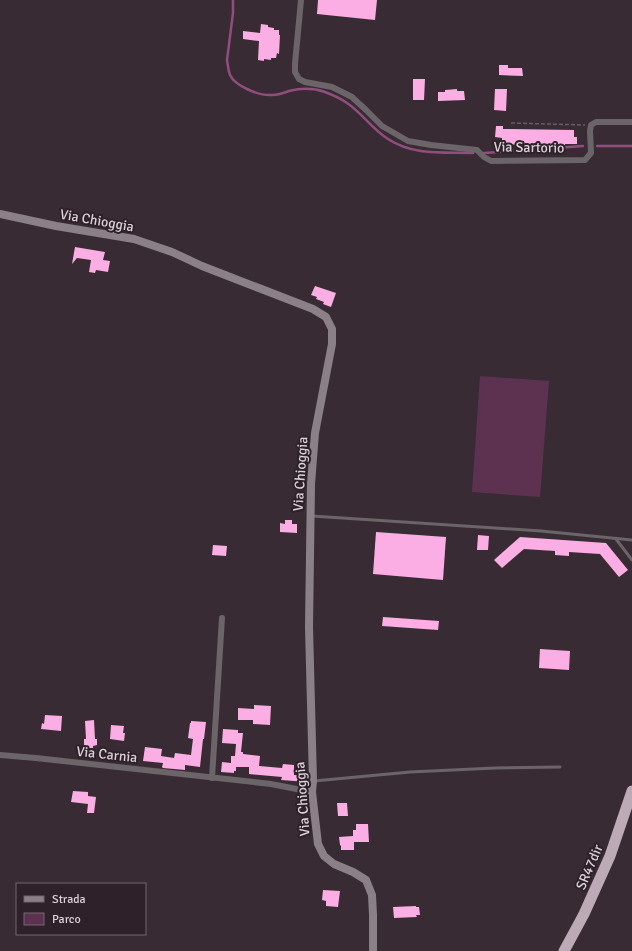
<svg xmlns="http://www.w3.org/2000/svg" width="632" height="951" viewBox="0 0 632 951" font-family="Signika,sans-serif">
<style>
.green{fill:#5d3251}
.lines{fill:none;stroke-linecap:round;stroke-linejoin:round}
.stream{stroke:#924d7f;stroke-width:2.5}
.building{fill:#fbaee4}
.path{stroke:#6a5d65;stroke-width:1.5;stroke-dasharray:4 2;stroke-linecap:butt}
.lane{stroke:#6b6468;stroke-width:3}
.street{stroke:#6b6468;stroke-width:6}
.secondary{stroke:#8c8088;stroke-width:8}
.highway{stroke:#bcaab6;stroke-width:11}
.labels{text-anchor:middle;stroke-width:4;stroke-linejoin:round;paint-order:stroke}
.street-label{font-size:14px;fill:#dbd1d8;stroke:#2f212a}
</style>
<rect width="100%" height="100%" fill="#392b34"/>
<path class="green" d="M480 376 549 381 540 497 472 492Z"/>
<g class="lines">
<g class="stream">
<path d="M233 0V13L227 60C228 65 228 70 230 75 235 86 259 96 272 95 278 95 284 93 289 91 301 88 314 88 325 92 333 95 340 98 347 103 362 113 372 129 388 139 414 156 443 152 473 153"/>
<path d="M597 146H632"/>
<path d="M484 153 583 146"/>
</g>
</g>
<g class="building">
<path d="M318 0H377L375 20 317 14Z"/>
<path d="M261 24 268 25V27L274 28V30H279V35H280L279 54 277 53 276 58H271V60L264 59V61L258 60 259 41 243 39V31L260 33Z"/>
<path d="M499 65H508V68H522L523 76 499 75Z"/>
<path d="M413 79H425L424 100H413Z"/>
<path d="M457 89V91H464L465 100 438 101V92H445V90Z"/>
<path d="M495 89H507L506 111 494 110Z"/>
<path d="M496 126H503V129L574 130V137H577V144H565V145H538V146L502 144V138L495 137Z"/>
<path d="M75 247 105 252 103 260 110 261 108 272 96 270 95 273 89 272 91 260 77 258 72 264Z"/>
<path d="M315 286 336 293 331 307 323 304 324 302 316 299 317 297 311 295Z"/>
<path d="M285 520H292V524H297V533L280 532V523L285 524Z"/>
<path d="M376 532 446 537 443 580 373 574Z"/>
<path d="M478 535 489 536 488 550H477Z"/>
<path d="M520 537 606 543 628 570 619 577 600 554 569 552V556L555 555V551L524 549 502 568 494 560Z"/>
<path d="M213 545 227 546 226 556 212 555Z"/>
<path d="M383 617 439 621 438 630 382 626Z"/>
<path d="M540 649 570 651 569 670 539 668Z"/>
<path d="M254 705 271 706 270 725 253 724V720H238V708L254 709Z"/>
<path d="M45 715 62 716 61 731 41 729 42 723 44 724Z"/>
<path d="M94 720 95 739H97V745L93 746V748H84V739H86L85 721Z"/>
<path d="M191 721 206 722 204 739H203L200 767 185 765V770L163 768 162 767 163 763 143 761 145 747 162 749 161 756 174 758 175 753 191 755 193 739 188 738 190 723H191Z"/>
<path d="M111 725 124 726 123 733H125L124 741 110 739Z"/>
<path d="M223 729 238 730V733H243L241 752H243V754L260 756 259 766 282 768 283 764 294 765V775L307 776V782L281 780 282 777 249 774V767H236V771H234V773L221 772 222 762 231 763V756H235L236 744 222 743Z"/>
<path d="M73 791 88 792V796L96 797 94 813H87L88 804 71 802Z"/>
<path d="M337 803H347L348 816H338Z"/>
<path d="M356 824H368L369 842H354V850H341V846L340 845 339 837 353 836V830H356Z"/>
<path d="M323 890 340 891 338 907 326 906V901L322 900Z"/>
<path d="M416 906V907H419L420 915H416L417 917 394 918 393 907Z"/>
</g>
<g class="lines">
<path class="path" d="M511 123 585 125"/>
<g class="lane">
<path d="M312 516 541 531 632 540"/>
<path d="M616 539 632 560"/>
<path d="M314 781 410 772 495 768 560 767"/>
</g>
<g class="street">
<path d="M301 0 295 64V72L299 79 305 82 332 87 352 97 366 110 382 126 408 141 431 145 477 150 484 157 491 161 585 160 591 153 590 131 591 125 596 122H632"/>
<path d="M0 755 36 758 271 784 312 792"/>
<path d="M212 778 222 618"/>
</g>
<path class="secondary" d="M0 214 56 226 134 239 172 252 202 266 313 309 326 317 332 329V344L315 433 311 484 309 627 313 781 312 792 318 844 324 856 334 864 353 872 366 880 372 895 373 915V951"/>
<path class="highway" d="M564 951 584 914 610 856 632 791"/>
</g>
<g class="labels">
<g class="street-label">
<text transform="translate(529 147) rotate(1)" y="5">Via Sartorio</text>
<text transform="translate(97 220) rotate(10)" y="5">Via Chioggia</text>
<text transform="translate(300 474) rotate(-86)" y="5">Via Chioggia</text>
<text transform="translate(107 754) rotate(6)" y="5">Via Carnia</text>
<text transform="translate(302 799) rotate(-94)" y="5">Via Chioggia</text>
<text transform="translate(589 867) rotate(-67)" y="5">SR47dir</text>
</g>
</g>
<rect x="16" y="883" width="130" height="52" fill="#2f212a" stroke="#746770"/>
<rect x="24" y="896" width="20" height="6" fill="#8c8088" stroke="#746770"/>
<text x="52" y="903" font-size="12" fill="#dbd1d8">Strada</text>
<rect x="24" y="913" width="20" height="12" fill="#5d3251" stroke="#746770"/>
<text x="52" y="923" font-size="12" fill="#dbd1d8">Parco</text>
</svg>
